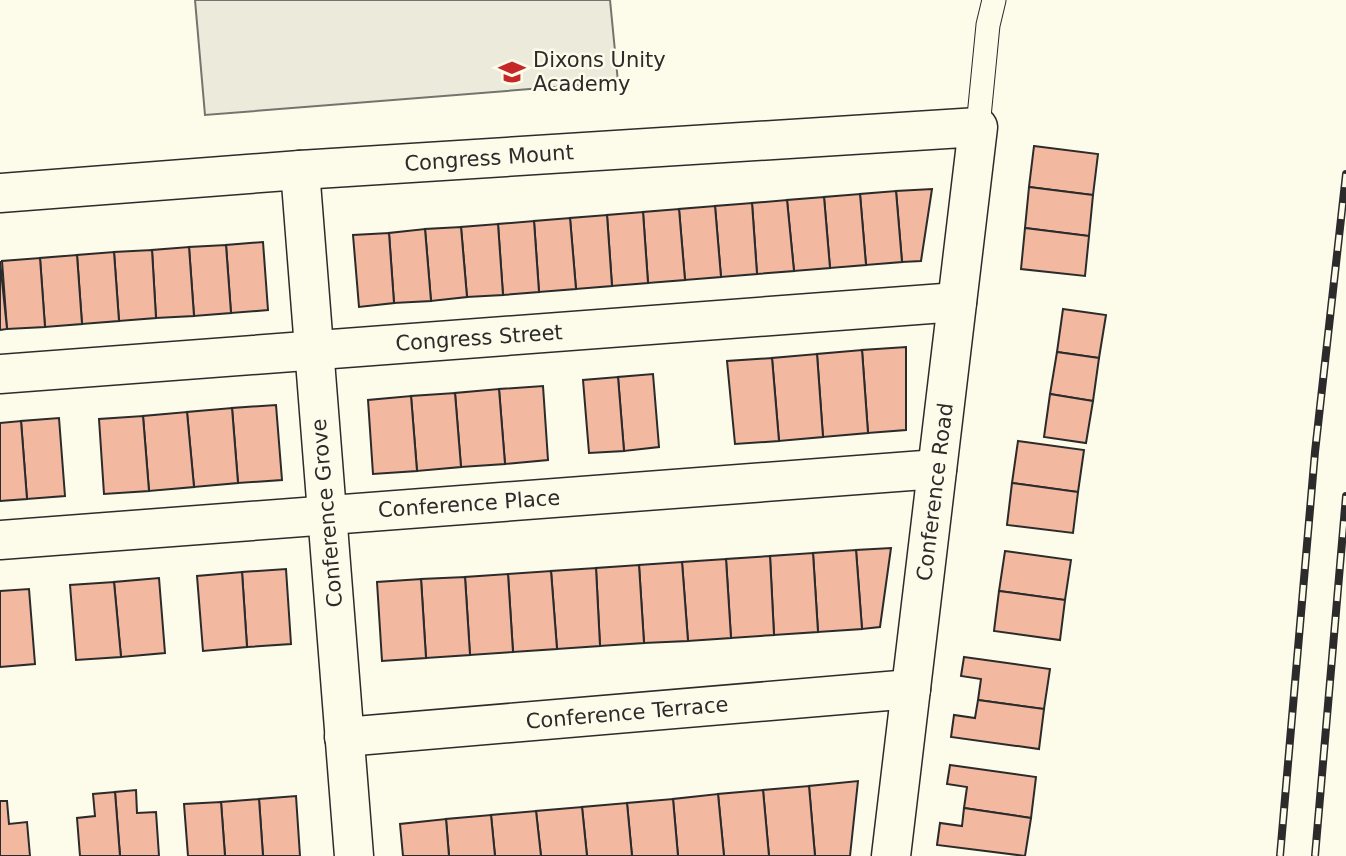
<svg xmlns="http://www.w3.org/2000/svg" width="1346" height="856" viewBox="0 0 1346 856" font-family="'DejaVu Sans',sans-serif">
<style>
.parking{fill:#eceadb;stroke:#74746e;stroke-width:2}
.building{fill:#f2b8a0;stroke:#2b2b2b;stroke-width:2}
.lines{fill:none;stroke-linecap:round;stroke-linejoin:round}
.lane-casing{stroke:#2b2b2b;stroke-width:25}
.street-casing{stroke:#2b2b2b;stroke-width:41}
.lane{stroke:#fdfbea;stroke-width:23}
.street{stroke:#fdfbea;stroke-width:38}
.rail-casing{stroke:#2b2b2b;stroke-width:8}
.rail{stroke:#fdfbea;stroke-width:5;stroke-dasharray:16;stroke-linecap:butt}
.labels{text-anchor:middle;stroke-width:5;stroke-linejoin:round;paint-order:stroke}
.poi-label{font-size:21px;fill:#2b2b2b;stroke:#fdfbea;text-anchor:start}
.street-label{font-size:21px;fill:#2b2b2b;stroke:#fdfbea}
</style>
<rect width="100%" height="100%" fill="#fdfbea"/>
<path class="parking" d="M195 0H610L618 82 205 115Z"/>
<g class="building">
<path d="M1034 146 1098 154 1093 195 1029 187Z"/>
<path d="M1029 187 1093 195 1089 236 1025 228Z"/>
<path d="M932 189 921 261 902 262 896 191Z"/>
<path d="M896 191 902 262 866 265 860 194Z"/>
<path d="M860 194 866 265 830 268 824 197Z"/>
<path d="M824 197 830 268 794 271 787 200Z"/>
<path d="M787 200 794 271 757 274 752 203Z"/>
<path d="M752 203 757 274 721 277 715 206Z"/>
<path d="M715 206 721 277 685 280 679 209Z"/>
<path d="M679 209 685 280 648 283 643 212Z"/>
<path d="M643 212 648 283 612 286 607 215Z"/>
<path d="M607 215 612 286 576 289 570 218Z"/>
<path d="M570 218 576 289 539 292 534 221Z"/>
<path d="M534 221 539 292 503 295 498 224Z"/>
<path d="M498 224 503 295 467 297 461 227Z"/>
<path d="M461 227 467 297 431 301 425 229Z"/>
<path d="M1025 228 1089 236 1085 276 1021 269Z"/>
<path d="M425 229 431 301 394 303 389 233Z"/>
<path d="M389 233 394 303 359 307 353 235Z"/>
<path d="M263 242 268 310 231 313 226 245Z"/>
<path d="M226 245 231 313 194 316 189 247Z"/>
<path d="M189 247 194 316 156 318 152 250Z"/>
<path d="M152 250 156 318 119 321 114 252Z"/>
<path d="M114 252 119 321 82 324 77 255Z"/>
<path d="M77 255 82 324 45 327 40 258Z"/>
<path d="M40 258 45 327 7 329 2 261Z"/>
<path d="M0 261 7 329 0 330Z"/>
<path d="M1063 309 1106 315 1099 358 1057 352Z"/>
<path d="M906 347V430L868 433 862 350Z"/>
<path d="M862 350 868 433 823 437 817 354Z"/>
<path d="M1057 352 1099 358 1093 401 1050 394Z"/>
<path d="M817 354 823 437 779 441 772 358Z"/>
<path d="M772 358 779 441 735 444 727 361Z"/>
<path d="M653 374 659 447 624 451 618 377Z"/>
<path d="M618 377 624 451 589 453 583 380Z"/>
<path d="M543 386 548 460 505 464 499 389Z"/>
<path d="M499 389 505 464 461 467 455 393Z"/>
<path d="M455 393 461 467 417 471 411 396Z"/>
<path d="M1050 394 1093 401 1086 443 1044 437Z"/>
<path d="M411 396 417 471 373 474 368 400Z"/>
<path d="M276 405 282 480 238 483 232 408Z"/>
<path d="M232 408 238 483 194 487 187 412Z"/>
<path d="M187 412 194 487 149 491 143 416Z"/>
<path d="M143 416 149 491 104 494 99 419Z"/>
<path d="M59 418 65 496 27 499 21 421Z"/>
<path d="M21 421 27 499 0 501V423Z"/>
<path d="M1018 441 1084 450 1078 492 1012 483Z"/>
<path d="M1012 483 1078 492 1073 533 1007 525Z"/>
<path d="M891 548 880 627 862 629 856 550Z"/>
<path d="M856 550 862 629 818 632 813 553Z"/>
<path d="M1005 551 1071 560 1065 600 999 591Z"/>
<path d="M813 553 818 632 774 635 770 556Z"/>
<path d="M770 556 774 635 731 638 726 559Z"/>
<path d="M726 559 731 638 688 641 682 562Z"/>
<path d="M682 562 688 641 644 643 639 565Z"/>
<path d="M639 565 644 643 600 646 596 568Z"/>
<path d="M596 568 600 646 557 649 551 571Z"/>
<path d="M286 569 291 644 247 647 242 572Z"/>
<path d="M551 571 557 649 513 652 508 574Z"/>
<path d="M242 572 247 647 203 651 197 576Z"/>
<path d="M508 574 513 652 470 655 465 577Z"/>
<path d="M465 577 470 655 426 658 421 579Z"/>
<path d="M159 578 165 653 121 657 114 582Z"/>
<path d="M421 579 426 658 382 661 377 582Z"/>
<path d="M114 582 121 657 76 660 70 585Z"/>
<path d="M29 589 35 664 0 667V591Z"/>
<path d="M999 591 1065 600 1060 640 994 631Z"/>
<path d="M964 657 1050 669 1044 709 978 700 981 679 961 676Z"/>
<path d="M978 700 1044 709 1039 749 951 737 954 715 975 718Z"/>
<path d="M950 765 1036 777 1031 818 964 808 967 787 947 784Z"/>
<path d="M858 781 850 856H815L809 786Z"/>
<path d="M809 786 815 856H769L763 790Z"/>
<path d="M136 790 137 813 156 812 159 856H120L115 792Z"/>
<path d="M763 790 769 856H724L718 794Z"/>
<path d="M115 792 120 856H80L77 818 95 816 93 794Z"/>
<path d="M718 794 724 856H678L673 799Z"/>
<path d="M296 796 300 856H263L259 799Z"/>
<path d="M259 799 263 856H225L221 802Z"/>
<path d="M673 799 678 856H632L627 803Z"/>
<path d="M0 801H7L9 824 27 822 30 856H0Z"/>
<path d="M221 802 225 856H188L184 804Z"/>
<path d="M627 803 632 856H587L582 807Z"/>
<path d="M582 807 587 856H541L536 811Z"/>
<path d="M964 808 1031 818 1025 856 937 845 940 823 962 826Z"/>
<path d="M536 811 541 856H495L491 815Z"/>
<path d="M491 815 495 856H449L446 819Z"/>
<path d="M446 819 449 856H403L400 824Z"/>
</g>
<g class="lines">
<g class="lane-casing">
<path id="lane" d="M978 127 988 25 994 0"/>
</g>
<g class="street-casing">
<g id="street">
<path d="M300 170 354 856"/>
<path d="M0 193 300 170 978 127 891 856"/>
<path d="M0 374 957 302"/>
<path d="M0 540 937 469"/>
<path d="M344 737 911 689"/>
</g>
</g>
<use href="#lane" class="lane"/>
<use href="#street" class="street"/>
<g class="rail-casing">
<g id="rail">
<path d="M1280 856 1315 452 1346 174"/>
<path d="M1315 856 1346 496"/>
</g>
</g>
<use href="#rail" class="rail"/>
</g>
<defs>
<g id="school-bare" transform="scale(2.1)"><path d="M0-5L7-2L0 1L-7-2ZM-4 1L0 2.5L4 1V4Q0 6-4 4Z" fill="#c62828" stroke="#fdfbea" stroke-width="2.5" paint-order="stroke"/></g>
</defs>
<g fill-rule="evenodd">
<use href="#school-bare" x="512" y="72"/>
</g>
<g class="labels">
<g class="poi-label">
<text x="533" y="67">Dixons Unity<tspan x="533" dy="24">Academy</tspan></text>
</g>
<g class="street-label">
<text transform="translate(489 158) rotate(-4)" y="7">Congress Mount</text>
<text transform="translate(479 338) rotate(-4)" y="7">Congress Street</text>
<text transform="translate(935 492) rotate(-83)" y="7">Conference Road</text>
<text transform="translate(469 504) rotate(-4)" y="7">Conference Place</text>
<text transform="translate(327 513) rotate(-95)" y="7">Conference Grove</text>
<text transform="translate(627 713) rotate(-5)" y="7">Conference Terrace</text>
</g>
</g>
</svg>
